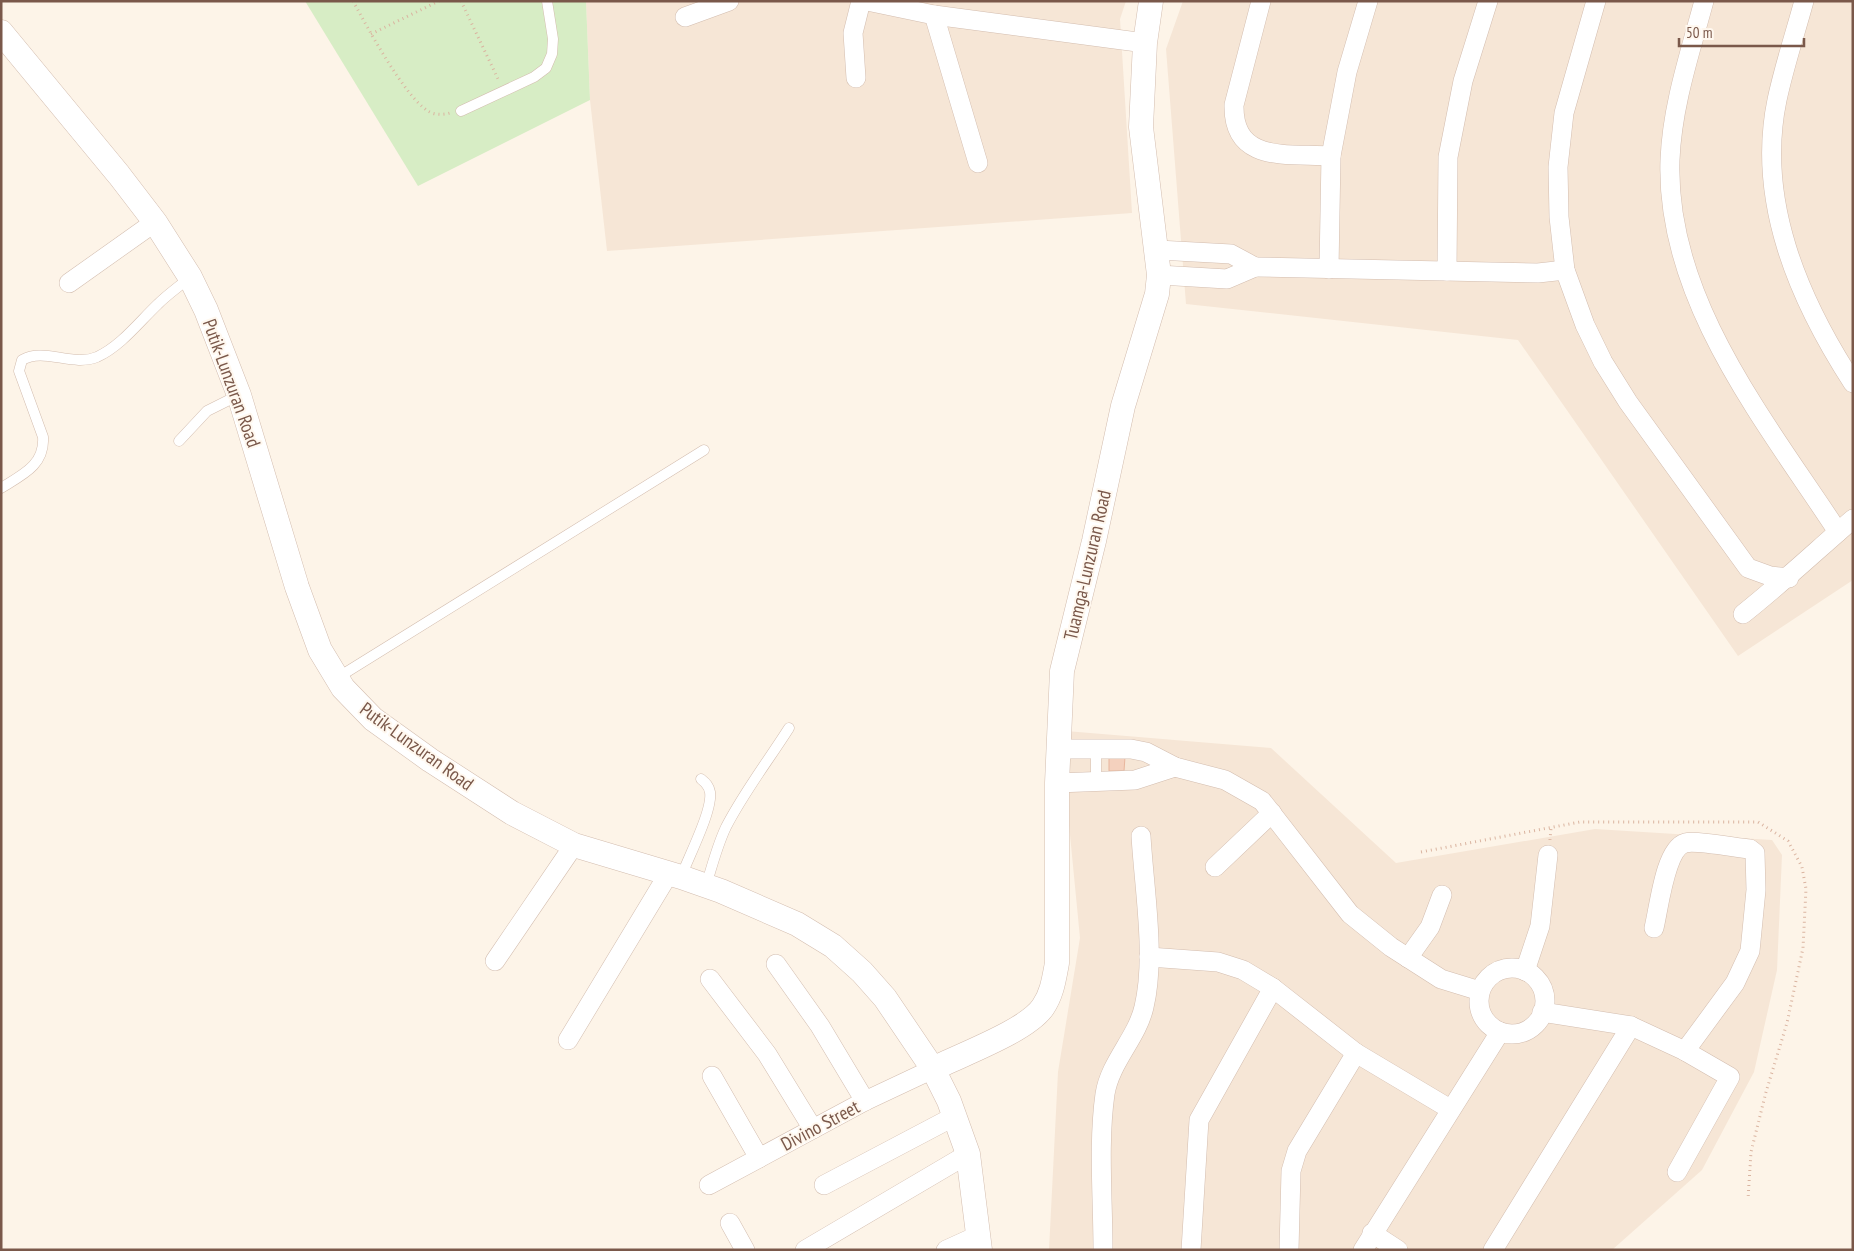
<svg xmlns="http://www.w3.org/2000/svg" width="1854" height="1251" viewBox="0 0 1854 1251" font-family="'PT Sans Narrow',sans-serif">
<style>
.residential{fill:#f6e6d6}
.green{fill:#d7edc5}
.building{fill:#f4d1be;stroke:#e8b69d}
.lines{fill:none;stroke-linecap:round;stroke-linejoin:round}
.service-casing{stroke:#d3bdaf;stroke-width:11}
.minor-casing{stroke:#d3bdaf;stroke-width:20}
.tertiary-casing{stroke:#d3bdaf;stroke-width:25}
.path{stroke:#dab4a0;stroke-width:3;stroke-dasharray:1 4;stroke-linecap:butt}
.service{stroke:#fff;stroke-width:10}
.minor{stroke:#fff;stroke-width:19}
.tertiary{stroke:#fff;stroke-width:24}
.labels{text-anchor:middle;stroke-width:4;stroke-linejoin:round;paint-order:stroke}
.street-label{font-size:19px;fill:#7a584a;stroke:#fff8ef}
</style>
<rect width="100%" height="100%" fill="#fdf4e8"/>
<g class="residential">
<path d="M586 1H1126L1120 19 1132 213 607 251 590 100Z"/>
<path d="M1183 1H1853V580L1738 656 1518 340 1186 304 1166 49Z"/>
<path d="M1066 731 1271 748 1396 863 1595 829 1772 840 1782 855 1777 970 1754 1072 1702 1170 1612 1250H1049L1058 1072 1080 938 1067 804Z"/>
</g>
<path class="green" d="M305 1H586L590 100 418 186Z"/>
<path class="building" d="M1109 757H1125L1124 771H1109Z"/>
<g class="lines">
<g class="service-casing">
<g id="service">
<path d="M461 111 534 77 546 68 552 54 553 39 547 1"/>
<path d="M179 441 207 411 239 395"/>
<path d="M1 488C22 475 45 465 43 437L19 371 22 360C44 347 72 367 97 357 121 346 139 322 158 304 168 294 180 286 190 277"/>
<path d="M337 678 704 450"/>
<path d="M1096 749V782"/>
<path d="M681 877C688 858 713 810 710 792 709 786 706 783 701 779"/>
<path d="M706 886C712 866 717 846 726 827 744 792 768 761 789 728"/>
</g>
</g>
<g class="minor-casing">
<g id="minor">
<path d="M867 1 934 15 1145 43"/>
<path d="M1261 1 1234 105C1233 164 1288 153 1331 156"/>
<path d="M1596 1 1564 113 1558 167 1559 217 1565 270 1585 325 1603 362 1628 402 1748 568 1770 576 1789 578"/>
<path d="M1704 1C1690 53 1672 106 1670 160 1665 299 1766 422 1838 532"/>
<path d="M1804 1C1795 34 1784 67 1777 100 1756 201 1799 300 1853 383"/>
<path d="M934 15 978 163"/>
<path d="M685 17 729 1"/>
<path d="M856 78 853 33 861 1"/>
<path d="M1158 250 1231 254 1255 267 1227 279 1159 275"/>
<path d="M1255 267 1538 273 1565 270"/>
<path d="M1329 269 1331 156 1347 72 1368 1"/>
<path d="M1447 271 1448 157 1463 81 1488 1"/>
<path d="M69 283 155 222"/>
<path d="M1743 614C1781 584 1816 551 1853 519"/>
<path d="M1059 749H1131L1146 752 1175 767 1225 780 1262 801 1350 914 1391 947 1441 979 1480 991"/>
<path d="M1057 783 1135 780 1175 767"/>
<path d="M1215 867 1272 813"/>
<path d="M1654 928C1659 908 1665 849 1685 843 1696 840 1737 848 1750 849L1755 853 1756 890 1750 951 1735 983 1685 1051"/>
<path d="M1149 957 1218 962 1243 970 1273 988 1356 1053 1450 1109"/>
<path d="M1408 958 1430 927 1442 895"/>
<path d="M495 961 574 845"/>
<path d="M776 964 820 1026 865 1101"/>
<circle cx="1512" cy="1001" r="33"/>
<path d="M1525 971 1540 926 1548 855"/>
<path d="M710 979 767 1054 813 1129"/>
<path d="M1542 1012 1631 1026 1685 1051 1730 1077 1677 1172"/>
<path d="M568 1040 669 873"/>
<path d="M712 1076 759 1158"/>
<path d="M709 1185 865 1101 933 1069"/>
<path d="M824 1185 955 1116"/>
<path d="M730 1223 745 1250"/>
<path d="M1372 1233 1398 1250"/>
<path d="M805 1250 968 1154"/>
<path d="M946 1250 979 1235"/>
<path d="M1103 1250C1103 1199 1098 1143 1105 1094 1110 1062 1137 1038 1144 1007 1156 957 1144 888 1141 836"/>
<path d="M1191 1250 1199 1120 1273 988"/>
<path d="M1289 1250 1291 1171 1297 1151 1356 1053"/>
<path d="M1363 1250 1500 1032"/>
<path d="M1493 1250 1631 1026"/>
</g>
</g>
<g class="tertiary-casing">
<g id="tertiary">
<path d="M1 32 119 175 155 222 190 277 206 310 239 395 297 587 320 650 343 688 373 719 430 760 512 813 574 845 681 877 721 891 797 924 833 946 862 972 885 998 933 1069 949 1101 968 1154 980 1250"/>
<path d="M933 1069C960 1055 1027 1031 1043 1007 1052 994 1054 979 1057 963V783L1062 671 1094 541 1123 406 1157 294 1159 275 1141 127 1145 43 1151 1"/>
</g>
</g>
<g class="path">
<path d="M353 1C367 27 405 97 428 111 434 115 443 115 450 113"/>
<path d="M461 1 498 79"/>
<path d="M371 34 439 1"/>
<path d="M1550 840 1551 828"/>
<path d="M1421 852 1580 822H1758L1788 841 1802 867 1806 889 1803 948 1787 1023 1766 1092 1751 1152 1748 1199"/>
</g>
<use href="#service" class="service"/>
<use href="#minor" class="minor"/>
<use href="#tertiary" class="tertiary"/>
</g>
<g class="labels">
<g class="street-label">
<text transform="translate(232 383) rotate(70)" y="7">Putik-Lunzuran Road</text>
<text transform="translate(1087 565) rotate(-77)" y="7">Tuamga-Lunzuran Road</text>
<text transform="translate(417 746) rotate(36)" y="7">Putik-Lunzuran Road</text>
<text transform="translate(820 1125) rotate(-28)" y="7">Divino Street</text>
</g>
</g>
<rect width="1854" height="1251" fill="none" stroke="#7a584a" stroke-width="5"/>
<path d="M1679 38v8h125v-8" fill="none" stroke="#7a584a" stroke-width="2.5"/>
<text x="1686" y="38" font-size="15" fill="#7a584a" stroke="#fff8ef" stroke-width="4" paint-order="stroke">50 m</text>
</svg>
